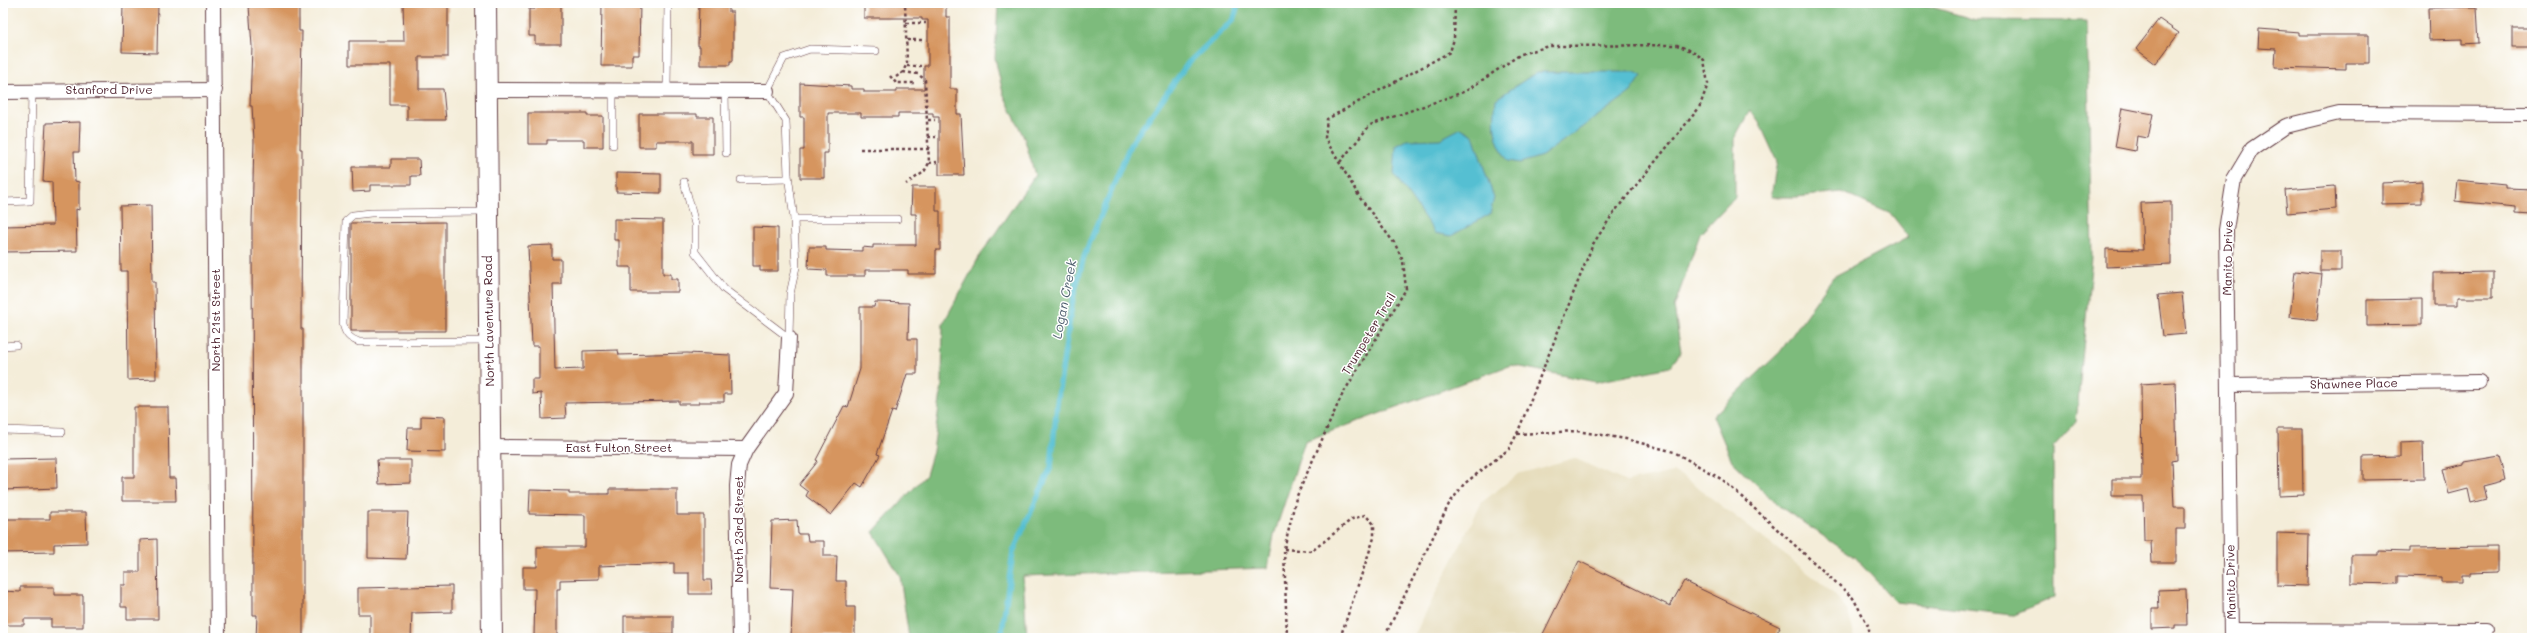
<svg xmlns="http://www.w3.org/2000/svg" width="2535" height="641" viewBox="0 0 2535 641" font-family="Mali,sans-serif">
<style>
.built{fill:#e5dbba}
.forest{fill:#7dbb7b;stroke:#646d53}
.water{fill:#55bfd2;stroke:#506f7e}
.lines{fill:none;stroke-linecap:round;stroke-linejoin:round}
.stream{stroke:#55bfd2;stroke-width:5.5}
.building{fill:#d6955f}
.lane-casing{stroke:#643e45;stroke-width:8}
.street-casing{stroke:#643e45;stroke-width:16}
.secondary-casing{stroke:#643e45;stroke-width:22}
.path{stroke:#643e45;stroke-width:2.5;stroke-dasharray:3 3;stroke-linecap:butt}
.lane{stroke:#fff;stroke-width:7}
.street{stroke:#fff;stroke-width:14}
.secondary{stroke:#fff;stroke-width:20}
.labels{text-anchor:middle;stroke-width:3;stroke-linejoin:round;paint-order:stroke}
.street-label{font-size:12px;fill:#4a1f2b;stroke:#fff}
.water-label{font-size:13px;font-style:italic;fill:#4e5f6e;stroke:#fff}
</style>
<rect width="100%" height="100%" fill="#fff"/>
<filter id="ink" filterUnits="userSpaceOnUse"><feTurbulence type="fractalNoise" baseFrequency=".025" numOctaves="2"/><feDisplacementMap in="SourceGraphic" scale="8" xChannelSelector="R" yChannelSelector="G"/><feConvolveMatrix kernelMatrix="1 2 1 2 8 2 1 2 1" color-interpolation-filters="sRGB"/></filter>
<filter id="wash" filterUnits="userSpaceOnUse"><feTurbulence type="fractalNoise" baseFrequency=".012" numOctaves="4" result="noise"/><feDisplacementMap in="SourceGraphic" scale="16" xChannelSelector="R" yChannelSelector="G"/><feGaussianBlur stdDeviation="0.9" result="paint"/><feColorMatrix in="noise" values="0 0 0 0 0 0 0 0 0 0 0 0 0 0 0 0 0 1.4 0 .05"/><feComposite in="paint" operator="in"/></filter>
<g filter="url(#wash)">
<rect width="100%" height="100%" fill="#f4edd9"/>
<path class="built" d="M1574 458 1626 482 1674 472 1684 477 1834 593 1848 612 1855 638H1413L1482 502 1518 474Z"/>
<path class="forest" d="M998 3H1918L1976 20 2087 21 2092 257 2076 422 2053 447 2054 597 2012 615 1896 602 1854 557 1779 506 1732 461 1713 416 1780 352 1833 277 1909 237 1891 214 1841 192 1797 197H1771L1777 161 1760 124 1750 110 1735 137V197L1700 234 1674 307 1681 352 1670 367 1596 382 1511 365 1305 441 1274 535 1268 568 1023 576 1027 638H909L900 576 873 532 926 475 933 451 942 385 943 324 979 257 1035 175 1025 140 1003 93 995 58Z"/>
<g class="water">
<path d="M1537 72H1635L1642 76 1631 92 1542 156 1520 163 1508 161C1493 138 1493 126 1496 99Z"/>
<path d="M1461 128 1473 135 1494 198 1490 214 1451 236 1435 233 1394 174 1396 146 1407 140 1440 139Z"/>
</g>
<g class="lines">
<path class="stream" d="M1001 638 1013 552 1051 467 1057 403 1073 298 1084 256 1130 145 1188 63 1234 19 1238 3"/>
</g>
<g id="blocks">
<g class="building">
<path d="M123 3H158L157 53 122 52Z"/>
<path d="M258 3H299V31H302L300 149H302L301 329H303V638H256L257 615H253L252 223 254 140 252 106H250L252 46 249 6H258Z"/>
<path d="M403 3H444V6H448V57H419V89H443L446 120H407V105H390V65H349V41H404Z"/>
<path d="M535 3H561V44H535V36H529V9H535Z"/>
<path d="M602 3H640L639 55H632V66H601Z"/>
<path d="M699 3H729V12H733V61H730V65H700V46H698Z"/>
<path d="M864 3H946V17H950V89H957V114H961L964 175H939V117H933V113H898V117H861V113H828V153H824V178H800V150H804V117H800V83L851 86V89H864V92H896V89H924V66H928V20H922V18H864Z"/>
<path d="M2477 7 2479 43 2462 44V39L2429 40 2428 8Z"/>
<path d="M2159 19 2179 33 2156 64 2136 49Z"/>
<rect x="2512" y="28" width="20" height="19"/>
<path d="M2259 29 2299 32V35H2369V63H2346V69L2275 67 2276 49 2258 48Z"/>
<path d="M2122 108 2153 114 2148 138 2137 136 2135 151 2115 147Z"/>
<path d="M528 113H587V116H603V147H584V140H547V144H528Z"/>
<path d="M639 114H697V117H713V154H693V141H656V147H639Z"/>
<path d="M80 122 79 152H74L75 181 79 182V210L76 209 77 251 3 252V226L53 225 52 182 43 181 46 123Z"/>
<path d="M391 159H419L420 176H411V185H370V191L353 192 352 167H391Z"/>
<path d="M616 173 661 174V193L616 192Z"/>
<path d="M2457 180 2506 185V188L2532 189V214L2516 213V207L2455 201Z"/>
<path d="M2422 181V203L2382 204V183Z"/>
<path d="M2335 186 2336 209 2287 213 2285 190Z"/>
<path d="M912 187H936V211H940V250H936V274H908V270H865V276H827V270L808 269 809 247H826V250L862 251V247L873 248V245H916V214H911Z"/>
<path d="M2171 202V264L2106 267V249L2143 250 2141 203Z"/>
<path d="M151 205 152 282H155L156 379 128 380 127 271H121L120 206Z"/>
<path d="M614 219 663 220V274H671V279H678V292H631V267H619V240H614Z"/>
<path d="M445 222V331H351V223Z"/>
<path d="M753 227 778 228V271H760V266H753Z"/>
<path d="M552 245V259H561V284H553L555 370 583 369V351L618 350 619 355 687 353 730 355 731 394H724V402H699V404H679V401L565 403 566 418 542 419 541 393 532 394V379H539V346H532L528 246Z"/>
<rect x="2320" y="251" width="21" height="20"/>
<path d="M2295 271 2322 274 2317 320 2290 317Z"/>
<path d="M2493 272V298H2457V306H2434V273Z"/>
<path d="M2182 293 2186 334 2163 336 2158 295Z"/>
<path d="M2422 299V325L2367 326V300Z"/>
<path d="M875 302 909 303 908 339H917V374H907L895 412 892 411 877 454 880 455 862 487 856 483 831 515 806 496 808 492 799 485 818 461 816 460 844 406 848 407 860 369V307H874Z"/>
<path d="M2175 382 2177 460 2172 461 2174 507H2185V529H2176V562H2152L2151 541H2144L2143 496H2112V479H2142L2141 384Z"/>
<path d="M134 407H168L169 478H175L176 501H122V477H134Z"/>
<path d="M421 416 445 417V452L407 451 408 428H421Z"/>
<path d="M2278 429H2302L2303 495 2279 496Z"/>
<path d="M2423 442 2424 479 2363 480V457L2400 456V443Z"/>
<path d="M2500 456 2506 480 2483 486 2486 499 2471 503 2468 489 2449 494 2443 469 2464 464V462Z"/>
<path d="M56 458 57 488 3 490V459Z"/>
<path d="M377 460H411V483L379 484Z"/>
<path d="M609 489H677V515H704V580H711L712 594H689V573H674V563L599 566V579L560 580V589H557V638H534L535 589H523V567H537V547H585V515L529 514 530 490 569 491V494H609Z"/>
<path d="M50 512H86L87 543 54 544V552L3 553V519H50Z"/>
<path d="M368 512H408L406 559 368 558Z"/>
<path d="M797 520 798 534H807L808 541H824V556H837L836 581H846V607H855V638H791L793 589 770 588 772 521Z"/>
<path d="M2277 533 2309 534 2308 586 2277 585Z"/>
<path d="M157 539 158 619H127V607H121V585H125V572H140V540Z"/>
<path d="M2497 547V572L2471 573V575H2462V582H2441V577L2398 576V584L2351 583V555H2378V551L2410 552V548Z"/>
<path d="M1579 561 1670 606 1684 581 1780 627 1774 638H1541Z"/>
<path d="M452 586V612L412 613 411 638H370V614H358V588Z"/>
<path d="M20 587H54V595H83V627H51V619H24V625H3V591L20 592Z"/>
<path d="M2186 589 2187 625H2175V628L2152 629V609H2159L2158 590Z"/>
<rect x="624" y="616" width="49" height="18"/>
</g>
</g>
</g>
<g filter="url(#ink)">
<use href="#blocks" fill-opacity="0" stroke="#643e45" stroke-width="1"/>
<g class="lines">
<g class="lane-casing">
<g id="lane">
<path d="M667 89 668 3"/>
<path d="M725 90 726 153"/>
<path d="M613 145V90"/>
<path d="M741 180 788 179"/>
<path d="M684 182 695 224V252L724 289 789 338"/>
<path d="M3 202 30 201 32 90"/>
<path d="M794 219H897"/>
<path d="M789 338 790 294 796 267 794 219 788 175 786 121 767 91 784 58 810 49 876 51"/>
<path d="M487 341 359 342C349 338 346 335 343 324L346 221 353 215 371 213 488 212"/>
<path d="M3 346 16 345"/>
<path d="M3 430 62 432"/>
</g>
</g>
<g class="street-casing">
<g id="street">
<path d="M213 3 218 638"/>
<path d="M487 90 767 91"/>
<path d="M3 92 215 90"/>
<path d="M2229 385 2479 382"/>
<path d="M492 447 746 449"/>
<path d="M2231 630 2486 631"/>
<path d="M740 638 737 486 739 465 746 449 786 393 789 338"/>
<path d="M2231 638 2226 230 2234 179 2252 149 2286 126 2339 113 2532 114"/>
</g>
</g>
<g class="secondary-casing">
<path id="secondary" d="M486 3 492 638"/>
</g>
<g class="path">
<path d="M906 23H926"/>
<path d="M907 40H925"/>
<path d="M907 66H921"/>
<path d="M903 72 918 74 925 80 929 163 924 172 906 184"/>
<path d="M890 76 896 83H916"/>
<path d="M896 77 903 72 907 63 905 3"/>
<path d="M928 120H935"/>
<path d="M928 137H936"/>
<path d="M860 149H929"/>
<path d="M1340 162 1370 125 1466 91 1521 54 1550 46 1677 45 1694 52 1704 60 1708 84 1699 108 1615 211 1593 244 1517 434 1509 449 1464 484 1449 504 1384 638"/>
<path d="M929 163 937 162"/>
<path d="M1517 434 1577 431 1626 439 1674 452 1723 480 1853 598 1869 627V638"/>
<path d="M1284 549 1312 551 1352 519 1365 515 1374 524V538L1340 638"/>
<path d="M1287 638 1284 549 1296 498 1341 397 1406 289 1403 261 1395 244 1360 198 1325 138 1327 119 1450 52 1454 39 1455 3"/>
</g>
<use href="#lane" class="lane"/>
<use href="#street" class="street"/>
<use href="#secondary" class="secondary"/>
</g>
</g>
<g class="labels">
<g class="street-label">
<text x="109" y="94">Stanford Drive</text>
<text transform="translate(2228 258) rotate(-89)" y="4">Manito Drive</text>
<text transform="translate(216 320) rotate(-90)" y="4">North 21st Street</text>
<text transform="translate(489 321) rotate(-91)" y="4">North Laventure Road</text>
<text transform="translate(1369 334) rotate(-59)" y="4">Trumpeter Trail</text>
<text transform="translate(2354 384) rotate(-1)" y="4">Shawnee Place</text>
<text x="619" y="452">East Fulton Street</text>
<text transform="translate(739 529) rotate(-90)" y="4">North 23rd Street</text>
<text transform="translate(2231 582) rotate(-91)" y="4">Manito Drive</text>
</g>
<g class="water-label">
<text transform="translate(1064 299) rotate(-79)" y="5">Logan Creek</text>
</g>
</g>
<rect width="2535" height="641" fill="none" stroke="#fff" stroke-width="16"/>
</svg>
